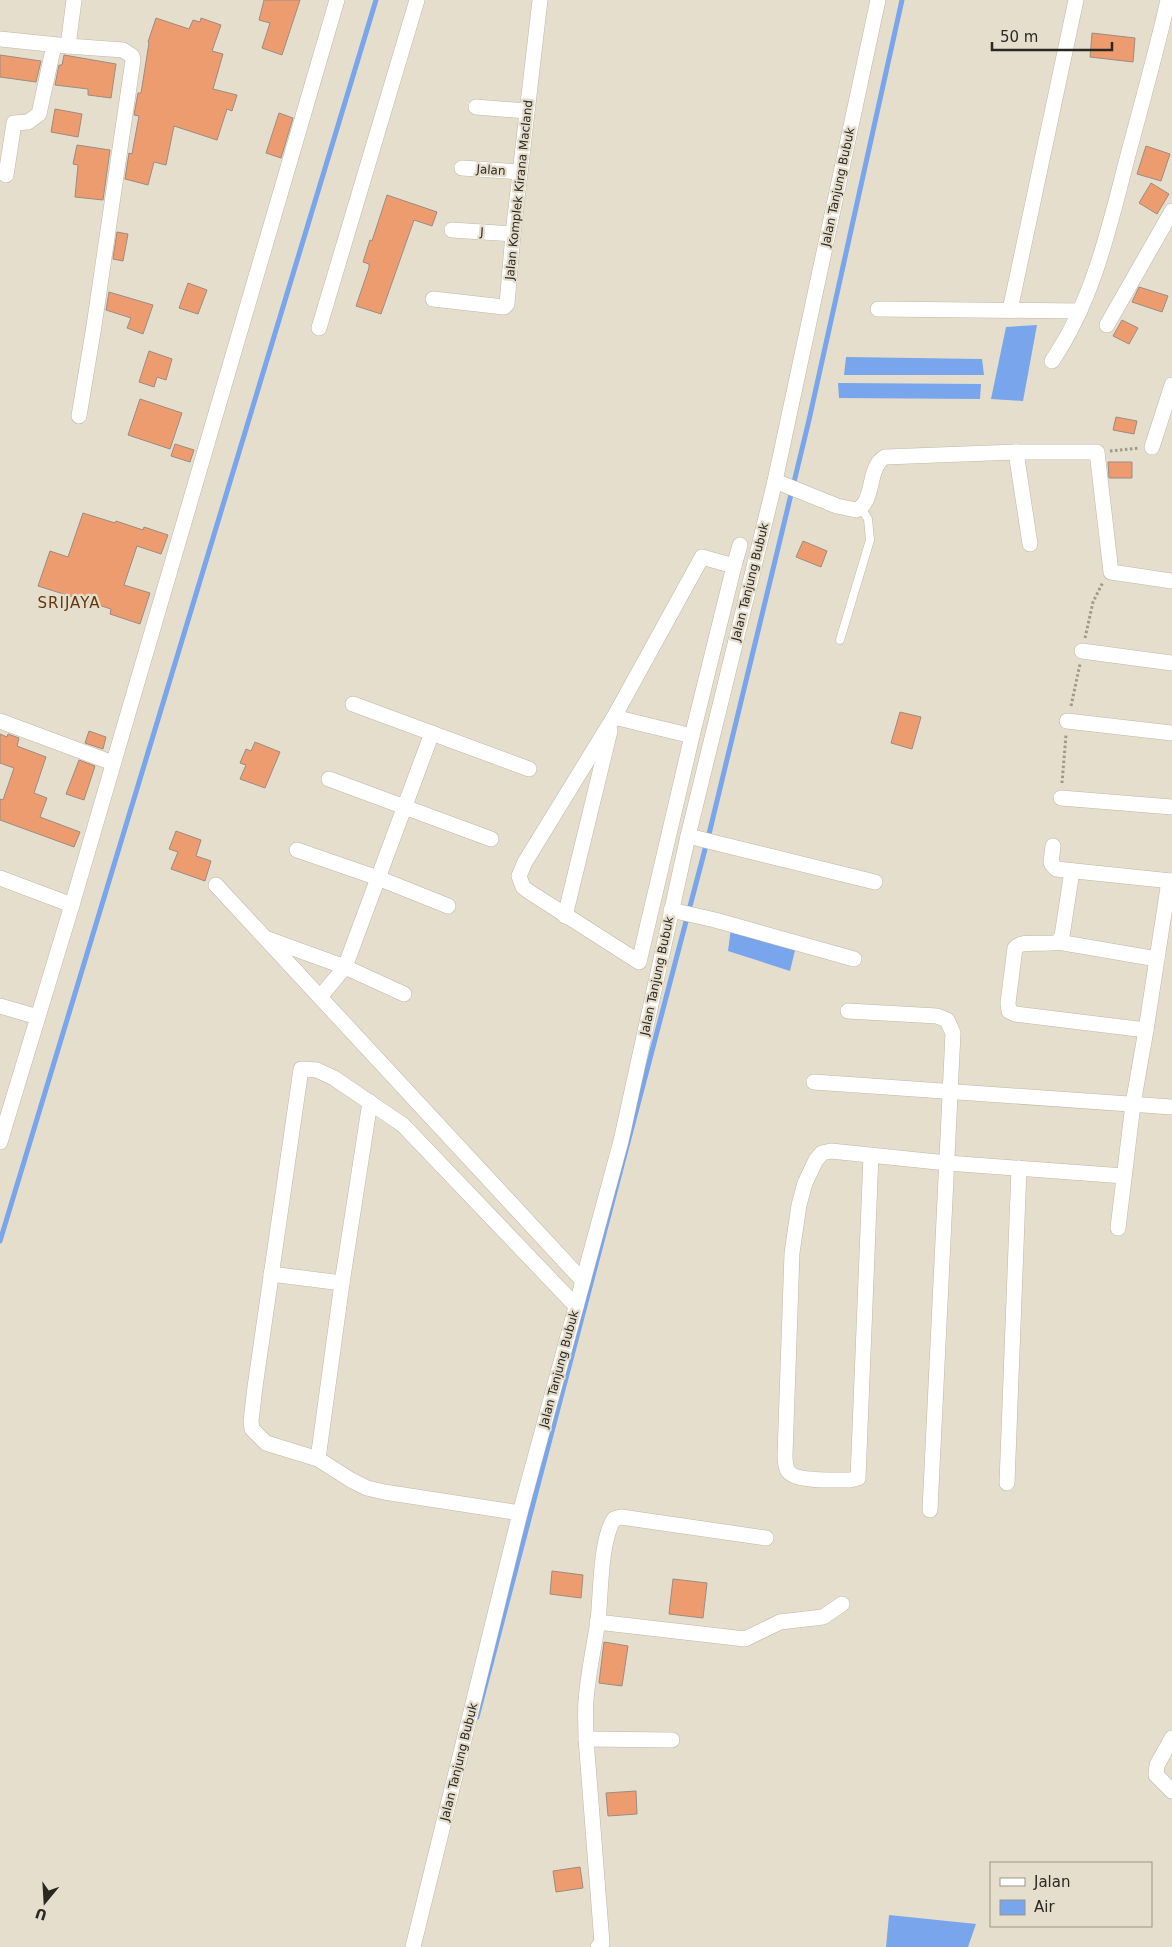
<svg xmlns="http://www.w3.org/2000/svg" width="1172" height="1947" viewBox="0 0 1172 1947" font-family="'DejaVu Sans',sans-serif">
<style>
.water{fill:#78a5eb}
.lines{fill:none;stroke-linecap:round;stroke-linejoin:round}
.stream{stroke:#78a5eb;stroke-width:5}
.building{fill:#ed9c70;stroke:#9c8b82}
.service-casing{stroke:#bfb7a7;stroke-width:9}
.minor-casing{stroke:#bfb7a7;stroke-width:16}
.path{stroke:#9f998c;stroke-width:3;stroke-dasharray:2.5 2.5;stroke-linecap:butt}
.service{stroke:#fff;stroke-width:8}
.minor{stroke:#fff;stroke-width:15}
.labels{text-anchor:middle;stroke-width:4.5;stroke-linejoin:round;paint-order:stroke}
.street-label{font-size:12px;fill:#2b2822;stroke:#e6decd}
.quarter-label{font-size:15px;letter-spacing:1px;fill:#62370f;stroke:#e6decd}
</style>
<rect width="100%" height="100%" fill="#e6decd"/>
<g class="water">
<path d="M1037 325 1023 401 991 399 1006 327Z"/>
<path d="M846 357 982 359 984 375H844Z"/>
<path d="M838 383 981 384 980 399 839 398Z"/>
<path d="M731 928 796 946 790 971 728 951Z"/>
<path d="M889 1915 976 1924 968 1947H886Z"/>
</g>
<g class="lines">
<g class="stream">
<path d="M0 1241 376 0"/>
<path d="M477 1717 709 834 809 420 902 0"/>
</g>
</g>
<g class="building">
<path d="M264 0H300L282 55 262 48 270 23 259 20Z"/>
<path d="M156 18 189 29 193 20 200 22 201 18 221 25 212 51 223 54 213 89 237 95 232 111 227 109 217 140 174 126 166 165 154 162 148 185 125 179 129 153 132 154 139 116 134 115 138 93H141L149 43 148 42Z"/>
<path d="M1092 33 1135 38 1133 62 1090 57Z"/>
<path d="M0 55 41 61 36 82 0 77Z"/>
<path d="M64 55 116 64 111 98 88 95V89L55 85 59 65H62Z"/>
<path d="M55 109 82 114 78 137 51 132Z"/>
<path d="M279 113 293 118 281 158 266 153Z"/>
<path d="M77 145 110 150 103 200 75 197 78 165 73 164Z"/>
<path d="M1146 146 1170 154 1161 181 1137 174Z"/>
<path d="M1151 183 1169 194 1157 214 1139 203Z"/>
<path d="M387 195 437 212 432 226 414 220 381 314 356 306 369 268V264L363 262 370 240 372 241Z"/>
<path d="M117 232 128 234 123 261 113 259Z"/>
<path d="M188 283 207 290 198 314 179 308Z"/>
<path d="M1139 287 1168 296 1162 312 1132 302Z"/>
<path d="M109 292 153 305 143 334 127 328 131 318 106 310Z"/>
<path d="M1122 320 1138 328 1129 344 1113 336Z"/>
<path d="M149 351 172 359 166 380 157 377 154 387 139 382Z"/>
<path d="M140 399 182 413 170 449 128 435Z"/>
<path d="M1116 417 1137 421 1134 434 1113 430Z"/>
<path d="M175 444 194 450 190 462 171 456Z"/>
<path d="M1108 462H1132V478H1109Z"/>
<path d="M83 513 115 523 116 521 143 530 144 527 168 535 161 554 137 546 124 585 150 593 140 624 110 614 111 609 38 586 50 551 68 557Z"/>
<path d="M803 541 827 551 821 567 796 557Z"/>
<path d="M900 712 921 717 912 749 891 743Z"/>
<path d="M89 731 106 737 103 749 85 743Z"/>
<path d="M0 734 7 737 8 734 19 738 17 746 46 757 34 793 47 798 40 817 80 832 74 847 0 820V799L3 800 14 768 0 763Z"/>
<path d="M255 742 280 752 265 788 240 779 246 765 240 763 246 749 251 751Z"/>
<path d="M79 760 95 766 84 800 66 794Z"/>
<path d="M176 831 201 840 196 856 211 861 205 881 171 869 178 852 169 849Z"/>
<path d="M552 1571 583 1575 581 1598 550 1594Z"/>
<path d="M673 1579 707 1583 703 1618 669 1614Z"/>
<path d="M604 1642 628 1646 622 1686 599 1683Z"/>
<path d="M636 1791 637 1814 608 1816 606 1793Z"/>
<path d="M580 1867 583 1888 556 1892 553 1871Z"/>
</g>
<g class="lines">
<g class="service-casing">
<path id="service" d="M840 640 870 540 868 519 861 508"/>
</g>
<g class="minor-casing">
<g id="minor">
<path d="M0 39 68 46 123 50 132 56 133 60 94 326 79 416"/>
<path d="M68 46 74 0"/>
<path d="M476 107 527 111"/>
<path d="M462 168 520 172"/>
<path d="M6 175 14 123 28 122 39 114 54 45"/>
<path d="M452 230 513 234"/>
<path d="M433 299 504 307 507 304 513 234 540 0"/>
<path d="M878 309 1080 311"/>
<path d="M1010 310 1076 0"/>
<path d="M1107 325 1172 211"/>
<path d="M319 328 417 0"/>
<path d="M1052 361C1093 301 1109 228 1127 159 1141 106 1156 53 1168 0"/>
<path d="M1152 447 1172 385"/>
<path d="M1016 452 1030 544"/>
<path d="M775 481 837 506 856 510C876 502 866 468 885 457L1016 452H1097L1111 572 1172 581"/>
<path d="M702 557 734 566 692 736 639 962 528 891 523 887 519 876 525 862 614 717Z"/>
<path d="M734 566 740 545"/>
<path d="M1082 651 1172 663"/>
<path d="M353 704 529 769"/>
<path d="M614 717 692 736"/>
<path d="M0 721 113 763"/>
<path d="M1067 721 1172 733"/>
<path d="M329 779 491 839"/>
<path d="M1061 798 1172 807"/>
<path d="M688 836 875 882"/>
<path d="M1053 846 1051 863 1056 869 1172 881"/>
<path d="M297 850 378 878 448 906"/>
<path d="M1072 871 1062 936 1058 942C1046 946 1022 939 1015 948L1008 1003 1009 1011 1015 1014 1146 1030"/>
<path d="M0 878 72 905"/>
<path d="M216 885 583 1281"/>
<path d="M671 910 715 920 854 959"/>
<path d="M565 916 610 731"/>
<path d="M268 939 345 967 404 994"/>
<path d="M1058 942 1157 959"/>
<path d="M320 997 345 967 432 733"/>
<path d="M0 1006 38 1017"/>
<path d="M848 1011 937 1016 947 1020 953 1033 930 1510"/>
<path d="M814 1082 1172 1107"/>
<path d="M0 1142 72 905 337 0"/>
<path d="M871 1155 858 1478 850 1480C837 1480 795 1482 788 1471 785 1466 785 1460 785 1455L792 1253 799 1205 805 1183 816 1160 822 1153 831 1151 947 1163 1124 1176"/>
<path d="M1118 1228 1133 1104 1146 1030 1169 881"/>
<path d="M271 1274 342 1283"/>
<path d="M318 1459 342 1283 370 1102"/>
<path d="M1007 1483 1019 1168"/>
<path d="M520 1513 384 1492 367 1488 351 1480 318 1459 266 1443 252 1429 251 1421 255 1387 301 1069 317 1070 334 1078 403 1125 576 1306"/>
<path d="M597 1622 745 1639 780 1622 823 1617 842 1604"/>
<path d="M1172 1738 1157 1765 1156 1775 1172 1791"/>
<path d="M586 1739 672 1740"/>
<path d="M413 1947 520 1513 621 1141 688 836 775 481 878 0"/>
<path d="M598 1947 602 1943 586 1739C586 1726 585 1713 586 1700 588 1674 594 1647 598 1621 601 1594 600 1541 614 1519L621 1517 766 1538"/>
</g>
</g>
<g class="path">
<path d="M1110 451 1139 448"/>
<path d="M1085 638 1093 602 1103 582"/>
<path d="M1071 706 1080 664"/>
<path d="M1062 783 1066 735"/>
</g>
<use href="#service" class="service"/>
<use href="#minor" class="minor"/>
</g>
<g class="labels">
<g class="street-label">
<text transform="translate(491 170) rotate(4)" y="4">Jalan</text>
<text transform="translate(838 187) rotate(-78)" y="4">Jalan Tanjung Bubuk</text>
<text transform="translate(519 190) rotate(-84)" y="4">Jalan Komplek Kirana Macland</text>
<text transform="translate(482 232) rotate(3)" y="4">J</text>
<text transform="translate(750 582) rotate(-76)" y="4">Jalan Tanjung Bubuk</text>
<text transform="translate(657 976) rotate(-78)" y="4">Jalan Tanjung Bubuk</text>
<text transform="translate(559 1369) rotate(-75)" y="4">Jalan Tanjung Bubuk</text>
<text transform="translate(459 1762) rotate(-76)" y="4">Jalan Tanjung Bubuk</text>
</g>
<g class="quarter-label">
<text x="69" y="608">SRIJAYA</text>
</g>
</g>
<rect x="990" y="1862" width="162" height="65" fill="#e6decd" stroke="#9b9589"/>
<rect x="1000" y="1878" width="25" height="8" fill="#ffffff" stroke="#9b9589"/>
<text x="1034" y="1887" font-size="15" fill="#2b2822">Jalan</text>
<rect x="1000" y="1900" width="25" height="15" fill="#78a5eb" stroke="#9b9589"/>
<text x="1034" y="1912" font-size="15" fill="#2b2822">Air</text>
<g transform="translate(45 1902) rotate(198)" stroke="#e6decd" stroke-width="4" paint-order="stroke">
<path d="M0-4L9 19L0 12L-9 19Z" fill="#2b2822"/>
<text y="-8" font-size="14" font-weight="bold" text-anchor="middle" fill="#2b2822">U</text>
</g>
<path d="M992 42v8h120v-8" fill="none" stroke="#2b2822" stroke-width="2.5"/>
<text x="1000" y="42" font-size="15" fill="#2b2822" stroke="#e6decd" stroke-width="4" paint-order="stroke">50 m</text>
</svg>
